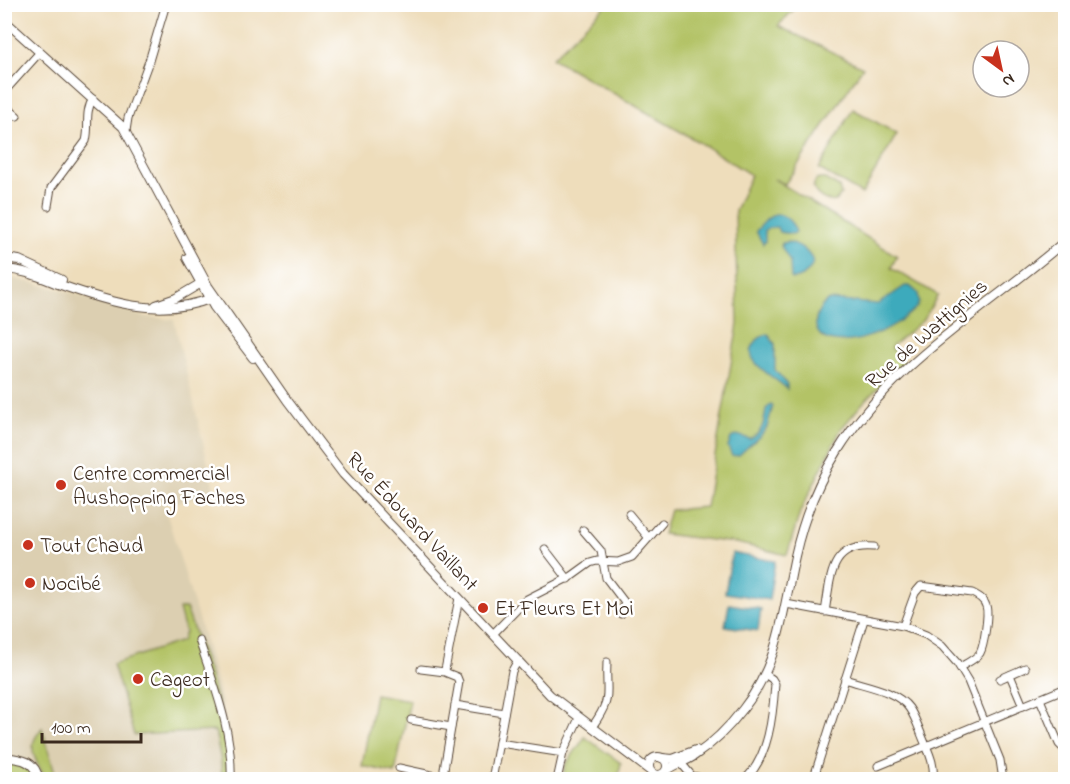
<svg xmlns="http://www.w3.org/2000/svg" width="1070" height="784" viewBox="0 0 1070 784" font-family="'Indie Flower',sans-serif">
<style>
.built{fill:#dccfb1}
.green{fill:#b3c366;stroke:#777642;stroke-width:1.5}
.water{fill:#3daabc;stroke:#3c6a6d;stroke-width:1.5}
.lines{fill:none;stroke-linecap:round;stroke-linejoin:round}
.minor-casing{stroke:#564536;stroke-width:9}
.tertiary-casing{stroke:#564536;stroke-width:10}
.minor{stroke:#fff;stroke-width:7}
.tertiary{stroke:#fff;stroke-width:8}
.poi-dot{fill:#c8321e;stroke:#fff;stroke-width:2}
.labels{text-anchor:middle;stroke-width:5;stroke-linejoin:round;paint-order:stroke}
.street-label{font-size:21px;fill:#3b2a1e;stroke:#fff}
.poi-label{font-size:21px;fill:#3b2a1e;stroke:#fff;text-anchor:start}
</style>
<rect width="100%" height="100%" fill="#fff"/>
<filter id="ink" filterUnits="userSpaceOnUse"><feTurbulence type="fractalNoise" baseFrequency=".0167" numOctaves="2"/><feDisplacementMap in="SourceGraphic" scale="12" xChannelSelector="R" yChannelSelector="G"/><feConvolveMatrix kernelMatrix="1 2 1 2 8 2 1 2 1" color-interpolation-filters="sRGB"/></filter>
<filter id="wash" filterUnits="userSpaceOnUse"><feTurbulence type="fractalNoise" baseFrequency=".008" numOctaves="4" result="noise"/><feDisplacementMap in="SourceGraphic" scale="24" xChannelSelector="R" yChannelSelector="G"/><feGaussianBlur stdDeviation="1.35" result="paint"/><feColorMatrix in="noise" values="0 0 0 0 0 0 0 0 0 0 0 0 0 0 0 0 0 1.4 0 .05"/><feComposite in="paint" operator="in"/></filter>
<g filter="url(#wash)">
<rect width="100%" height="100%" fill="#edb"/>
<path class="built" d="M5 276 73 293 141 316 174 320 215 493 164 505 213 668 227 724 231 780H5Z"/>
<g class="green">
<path d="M799 4 778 26 863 67 785 184 774 179 897 256 891 268 938 295 923 320 891 347 904 362 862 404 841 429 800 512 787 555 736 543 663 534 670 510 706 507 738 324 735 211 751 175 702 144 552 58 606 5Z"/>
<path d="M853 109 897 134 862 194 819 169Z"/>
<path d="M820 179H825L839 187 841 195 836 201C827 203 816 196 813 187L816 180Z"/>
<path d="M186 608 210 676 228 741 230 779H222L221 761 215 731 134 735 113 664 182 641 185 632 179 609Z"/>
<path d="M375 694 410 700 395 773 362 766Z"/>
<path d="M42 728 55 773 47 779C41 772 32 756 33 746 33 739 38 733 42 728Z"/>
<path d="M585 737 621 763 618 779H562L566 764Z"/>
<path d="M5 762C22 762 28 762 35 780H5Z"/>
</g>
<g class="water">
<path d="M775 214C786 214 793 223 796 232L793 234 779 232 777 227 768 228 765 230V242L763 244 756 231 767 219Z"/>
<path d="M788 242C799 244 808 251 813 261 811 271 803 277 793 279L791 278 790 262 781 246 782 243Z"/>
<path d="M905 286H910L918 293 919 303 916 308C896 327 862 345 834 341 809 338 812 311 829 300L878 304Z"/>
<path d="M768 334 775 344V370L787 384V389C778 379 743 363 753 346 756 339 761 336 768 334Z"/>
<path d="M771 405 773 406 767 427 762 434 739 455 732 456 728 447 731 438 737 435 750 439C763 433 764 422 766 409Z"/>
<path d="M732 553 775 561 769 600 725 593Z"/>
<path d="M729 604 761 609 758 631 725 626Z"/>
</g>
</g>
<g filter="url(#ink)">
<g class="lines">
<g class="minor-casing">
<g id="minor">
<path d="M4 92 40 52"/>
<path d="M4 105 17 116"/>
<path d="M126 131 128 118 149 61 166 4"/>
<path d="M48 206 51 188 86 141C90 126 84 112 93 99"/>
<path d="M629 514 648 537"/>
<path d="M583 530 601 551 606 578 625 603 621 614"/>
<path d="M545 549 568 579"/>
<path d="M786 604 903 626 926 635 942 646 957 663 968 681 1000 760 1003 780"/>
<path d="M825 612C831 578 829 543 874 547"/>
<path d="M903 626 915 593 921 586 972 593C978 596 984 599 986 606 989 613 984 646 980 653 976 659 967 663 960 667"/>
<path d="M493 634 527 599 572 576 590 563 597 561 618 562 632 557 662 523"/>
<path d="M199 640C214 685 233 731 231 780"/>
<path d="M421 669 445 672"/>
<path d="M1010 675 1023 706"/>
<path d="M845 679C865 686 896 690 909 708 916 718 920 732 925 743 930 755 935 766 933 780"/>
<path d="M1000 679 1025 668"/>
<path d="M1040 699 1059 744 1066 751"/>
<path d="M455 705 504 713"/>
<path d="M411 720 451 727"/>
<path d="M592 727C614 696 605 695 607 662"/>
<path d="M499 743 563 753 557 780"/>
<path d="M563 753 579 718"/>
<path d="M681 763 692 776 712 780"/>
<path d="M878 766 1066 688"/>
<path d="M399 768 445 778"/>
<path d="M445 777 444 769 459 682 457 677 447 673 445 670 459 598"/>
<path d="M492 780 512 671 518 660"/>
<path d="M744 780C769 759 773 714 775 684L772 679 765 674"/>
<path d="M813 780 864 620"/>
</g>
</g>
<g class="tertiary-casing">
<g id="tertiary">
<path d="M4 20 123 127 208 286 287 400 343 474 550 695 649 770"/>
<path d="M4 258 19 260 62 280"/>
<path d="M187 258 214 307 253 358"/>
<path d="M4 269C24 270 40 277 58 284 108 302 160 319 212 298"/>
<path d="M156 305 176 298 203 282"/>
<circle cx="658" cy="766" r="9"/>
<path d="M4 757C22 759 35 760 39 780"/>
<path d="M662 758 673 759 696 750"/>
<path d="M666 771C675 764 685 762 694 756 712 744 730 726 743 709 779 664 783 611 795 556 803 520 817 484 837 452 892 362 988 308 1066 240"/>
</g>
</g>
<use href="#minor" class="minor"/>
<use href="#tertiary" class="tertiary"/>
</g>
</g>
<g class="poi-dot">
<circle cx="61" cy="485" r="6"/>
<circle cx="28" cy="545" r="6"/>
<circle cx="30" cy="583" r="6"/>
<circle cx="483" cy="608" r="6"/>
<circle cx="138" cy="679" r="6"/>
</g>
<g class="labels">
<g class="street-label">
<text transform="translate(926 333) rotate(-41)" y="7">Rue de Wattignies</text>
<text transform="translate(413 521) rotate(47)" y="7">Rue Édouard Vaillant</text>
</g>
<g class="poi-label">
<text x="73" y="480">Centre commercial<tspan x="73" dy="24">Aushopping Faches</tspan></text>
<text x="40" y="552">Tout Chaud</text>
<text x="42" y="590">Nocibé</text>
<text x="495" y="615">Et Fleurs Et Moi</text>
<text x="150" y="686">Cageot</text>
</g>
</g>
<rect width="1070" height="784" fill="none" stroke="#fff" stroke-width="24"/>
<g transform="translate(1001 69) rotate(147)"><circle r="28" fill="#ffffff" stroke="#b1aaa5" stroke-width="1.5"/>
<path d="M0-4.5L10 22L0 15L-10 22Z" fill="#c8321e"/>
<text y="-9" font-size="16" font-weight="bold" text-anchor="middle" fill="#3b2a1e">N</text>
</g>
<path d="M42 733v9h99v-9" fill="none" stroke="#3b2a1e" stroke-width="3"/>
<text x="51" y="733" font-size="18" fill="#3b2a1e" stroke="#ffffff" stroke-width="4.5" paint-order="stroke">100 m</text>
</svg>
